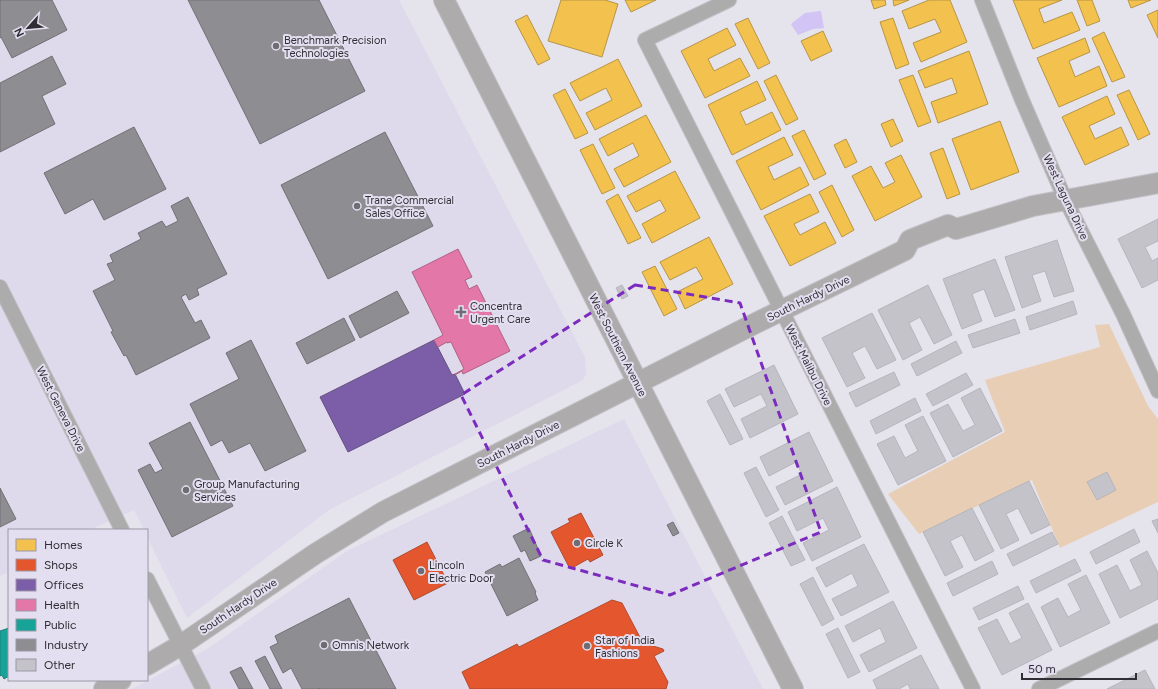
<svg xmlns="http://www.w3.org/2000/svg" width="1158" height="689" viewBox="0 0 1158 689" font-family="Figtree,sans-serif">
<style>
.built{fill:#dfdaeb}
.green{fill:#e9ceb6}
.water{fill:#d2c4f4}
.homes{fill:#f2c14e;stroke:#b89546}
.shops{fill:#e4572e;stroke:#ae4b30}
.offices{fill:#7b5ea7;stroke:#645084}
.health{fill:#e377a8;stroke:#ad6185}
.public{fill:#17a398;stroke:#1e807a}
.industry{fill:#8d8d92;stroke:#717076}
.building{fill:#c5c3ca;stroke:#b6b4bc}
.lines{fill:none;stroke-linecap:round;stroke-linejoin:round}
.street-casing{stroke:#c2c0c6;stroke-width:16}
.secondary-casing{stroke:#c2c0c6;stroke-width:22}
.street{stroke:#adacac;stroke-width:14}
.secondary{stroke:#adabac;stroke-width:20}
.marked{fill:none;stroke:#7b2cbf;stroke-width:3;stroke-dasharray:8 5;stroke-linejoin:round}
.poi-dot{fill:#6f6d74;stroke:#e4dff0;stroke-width:1.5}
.labels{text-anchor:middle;stroke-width:4;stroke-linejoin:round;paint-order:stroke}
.poi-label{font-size:11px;fill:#302e34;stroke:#e4dff0;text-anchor:start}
.street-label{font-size:11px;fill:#302e34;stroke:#e4dff0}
</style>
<rect width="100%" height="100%" fill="#e5e3ec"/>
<g class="built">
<path d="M0 0H399L585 357 586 374 583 380 329 510 187 618 147 537V530H144L134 510 89 530H9V572L0 576Z"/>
<path d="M624 419 763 689H132L207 649 347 551Z"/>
</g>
<path class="green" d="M1109 324 1148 406 1158 419V502L1060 548 1032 480 919 534 888 494 1005 432 985 380 1100 347 1095 325Z"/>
<path class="water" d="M821 11 824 28 813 29 798 35 791 24 805 13Z"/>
<g class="homes">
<path d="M561 0H605L618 4 602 57 548 41Z"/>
<path d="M625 0H656L631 12Z"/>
<path d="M871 0H885L886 5 874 9Z"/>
<path d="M893 0H909L894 6Z"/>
<path d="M929 0H950L967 42 921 62 913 43 941 32 935 19 909 29 902 11Z"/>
<path d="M1013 0H1062L1039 9 1044 23 1072 12 1080 30 1033 49Z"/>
<path d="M1077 0H1092L1100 21 1087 26Z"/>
<path d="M1128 0H1151L1131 8Z"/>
<path d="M1158 10V38L1147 15Z"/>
<path d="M527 15 550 59 538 65 515 21Z"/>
<path d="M748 18 770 63 758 69 735 24Z"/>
<path d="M893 18 909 64 896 69 880 22Z"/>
<path d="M727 28 736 45 708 59 714 71 740 58 750 76 705 98 681 51Z"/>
<path d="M823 31 832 51 811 61 801 41Z"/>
<path d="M1104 32 1125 77 1112 82 1092 38Z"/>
<path d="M1085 38 1090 52 1069 61 1075 77 1099 66 1107 86 1059 107 1037 58Z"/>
<path d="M969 51 988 104 938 123 931 102 957 93 952 78 925 88 918 71Z"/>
<path d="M618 59 642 106 595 130 586 113 612 100 606 88 580 101 570 83Z"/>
<path d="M776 75 798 119 786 125 764 81Z"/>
<path d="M913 75 931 122 918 127 899 80Z"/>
<path d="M757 81 766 100 740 112 746 125 772 112 781 130 732 155 708 105Z"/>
<path d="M565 89 588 133 575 139 553 95Z"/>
<path d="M1129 90 1150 134 1138 140 1117 95Z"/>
<path d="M1107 96 1115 114 1089 126 1095 139 1121 127 1129 145 1085 165 1062 117Z"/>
<path d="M646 115 671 162 624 187 614 169 639 156 633 143 608 156 599 139Z"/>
<path d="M893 119 903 141 891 147 881 124Z"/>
<path d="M1000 121 1019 172 971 190 952 139Z"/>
<path d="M804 130 826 174 814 180 792 136Z"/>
<path d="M784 137 793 155 768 167 774 180 800 167 809 185 761 210 736 161Z"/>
<path d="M846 139 857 162 845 168 834 145Z"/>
<path d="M593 144 615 188 602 194 580 150Z"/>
<path d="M943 148 960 194 947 199 930 153Z"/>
<path d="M901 155 922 197 875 221 852 176 871 166 883 188 895 182 885 163Z"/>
<path d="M675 171 700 218 652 243 642 224 666 211 660 200 636 212 627 196Z"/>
<path d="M832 185 854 230 842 237 819 192Z"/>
<path d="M618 194 641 238 628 244 606 201Z"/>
<path d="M810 194 819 212 794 224 800 235 825 222 836 243 790 266 764 216Z"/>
<path d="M709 237 733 284 685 309 677 292 703 279 696 267 670 280 660 262Z"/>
<path d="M655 266 677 309 664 316 642 272Z"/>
</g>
<g class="shops">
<path d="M581 513 603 555 590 562 588 559 570 569 551 532 570 522 568 519Z"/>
<path d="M427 542 448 583 414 600 393 560Z"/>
<path d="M612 600 622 603 643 643 663 649 664 651 654 656 668 682 666 689H470L462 672 517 644 519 647Z"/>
</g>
<path class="offices" d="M434 340 452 375 455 374 465 394 348 452 320 397Z"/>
<path class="health" d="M458 249 472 277 465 280 469 289 477 285 510 351 463 374 462 371 455 375V374L464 369 451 342 447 343V342L438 347 434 340 443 335 412 272Z"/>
<path class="public" d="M9 628V676L4 679 2 675 0 676V631Z"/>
<g class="industry">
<path d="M0 0H52L67 30 12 58 1 37 0 38Z"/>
<path d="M188 0H319L365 91 260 144Z"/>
<path d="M52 56 66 84 42 96 55 124 0 152V83Z"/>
<path d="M134 127 166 189 104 220 93 199 65 214 44 173Z"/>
<path d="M385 132 433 226 328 279 281 185Z"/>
<path d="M188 197 227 274 197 289 199 295 189 300 186 294 181 297 195 323 201 320 210 338 136 375 126 355 124 356 111 332 113 331 93 291 115 280 107 264 113 262 110 255 141 239 138 233 162 221 166 227 178 221 171 206Z"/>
<path d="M397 291 409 313 360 338 349 316Z"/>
<path d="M344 318 355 340 307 364 296 343Z"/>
<path d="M251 340 306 451 265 471 250 443 229 453 222 440 211 446 190 404 239 379 226 353Z"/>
<path d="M190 422 233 506 172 537 138 470 150 464 155 473 163 469 149 443Z"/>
<path d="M0 488 16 519 0 527Z"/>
<path d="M673 522 679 533 673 536 667 525Z"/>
<path d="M529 528 541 556 530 561 525 550 521 552 513 536Z"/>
<path d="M519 558 536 592 535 593 538 600 507 616 485 572 500 564 502 567Z"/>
<path d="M349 598 396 689H321V688L318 689H302L291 668 283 673 270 647 278 643 275 636Z"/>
<path d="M265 656 282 689H270L255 661Z"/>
<path d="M241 667 253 689H239L230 672Z"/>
</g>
<g class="building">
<path d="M1158 219V241L1145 247 1152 261 1158 258V280L1142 288 1118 239Z"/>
<path d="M1057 240 1074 291 1054 297 1045 271 1032 275 1041 301 1022 308 1005 257Z"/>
<path d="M995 259 1015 310 995 317 984 289 972 294 982 321 962 329 943 279Z"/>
<path d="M622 285 628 296 622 299 616 288Z"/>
<path d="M928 285 952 335 934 344 920 317 909 323 922 350 903 360 878 310Z"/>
<path d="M1073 301 1077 314 1030 330 1026 317Z"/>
<path d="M872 313 896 360 877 369 865 346 852 353 865 378 847 387 822 338Z"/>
<path d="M1015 319 1020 333 973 348 968 335Z"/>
<path d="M956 341 962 353 917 376 911 364Z"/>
<path d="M774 365 798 414 750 438 741 419 767 406 761 394 734 407 725 389Z"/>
<path d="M894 372 900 385 856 407 849 393Z"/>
<path d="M966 373 973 385 933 406 926 394Z"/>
<path d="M980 388 1002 431 953 457 930 413 948 404 963 431 975 425 961 398Z"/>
<path d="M720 394 743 439 730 445 707 401Z"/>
<path d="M915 398 921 411 876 434 870 421Z"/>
<path d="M923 416 946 461 898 485 877 444 894 436 905 458 918 451 905 425Z"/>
<path d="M809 432 833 481 785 505 776 487 802 474 796 462 769 476 760 457Z"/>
<path d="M756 467 779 510 766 517 744 473Z"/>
<path d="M1107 472 1116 490 1097 500 1087 482Z"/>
<path d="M1029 481 1050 525 1031 534 1018 508 1006 514 1019 540 1001 549 979 505Z"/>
<path d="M837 487 861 537 812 561 803 543 829 530 823 518 797 531 788 512Z"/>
<path d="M972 508 994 551 975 561 962 535 950 541 963 567 945 576 923 532Z"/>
<path d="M782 516 805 560 791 566 769 523Z"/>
<path d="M1158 519V533L1152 521Z"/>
<path d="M1134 529 1140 542 1096 564 1090 552Z"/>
<path d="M1052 532 1058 544 1013 566 1007 554Z"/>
<path d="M864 544 889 592 841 616 832 599 858 586 852 573 826 587 816 568Z"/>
<path d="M1147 551 1158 573V599L1120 618 1099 574 1117 565 1130 591 1142 585 1130 560Z"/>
<path d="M1075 559 1081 571 1036 593 1030 581Z"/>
<path d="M992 561 998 574 953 596 947 583Z"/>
<path d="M1086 575 1110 623 1060 647 1041 607 1058 598 1068 617 1081 610 1068 584Z"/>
<path d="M813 577 834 619 822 626 800 584Z"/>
<path d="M1018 586 1024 599 979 620 973 608Z"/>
<path d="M893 601 917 648 869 672 860 655 886 642 880 628 853 642 845 626Z"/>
<path d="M1028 603 1052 650 1002 675 978 628 997 619 1010 644 1022 638 1009 613Z"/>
<path d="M838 628 860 672 848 678 826 634Z"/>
<path d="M921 655 939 689H910L908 684 899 689H877L873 680Z"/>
<path d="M1145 670 1155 689H1107Z"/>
</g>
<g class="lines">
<g class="street-casing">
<g id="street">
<path d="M729 0 645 40 973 689"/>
<path d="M982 0 1022 100 1065 199 1123 314 1158 391"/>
<path d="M0 287 122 530"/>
<path d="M147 579 203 689"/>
<path d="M1039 689 1158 631"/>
</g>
</g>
<g class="secondary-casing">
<g id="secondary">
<path d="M444 0 793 689"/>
<path d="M147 665 181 645 315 554 383 512 754 324 905 250 910 240 948 225 956 229 1033 206 1158 183"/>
<path d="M104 689 121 680"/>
</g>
</g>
<use href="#street" class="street"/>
<use href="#secondary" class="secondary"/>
</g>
<path class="marked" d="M635 285 740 303 821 532 670 595 543 560 461 395Z"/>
<g class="poi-dot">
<circle cx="276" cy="46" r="4"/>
<circle cx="357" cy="206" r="4"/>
<path d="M459 306h4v4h4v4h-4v4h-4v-4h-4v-4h4z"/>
<circle cx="186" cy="490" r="4"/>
<circle cx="577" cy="543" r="4"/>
<circle cx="421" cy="571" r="4"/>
<circle cx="324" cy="645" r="4"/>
<circle cx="587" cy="646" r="4"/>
</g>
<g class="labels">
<g class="poi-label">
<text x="284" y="44">Benchmark Precision<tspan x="284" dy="13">Technologies</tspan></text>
<text x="365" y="204">Trane Commercial<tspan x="365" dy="13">Sales Office</tspan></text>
<text x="470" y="310">Concentra<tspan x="470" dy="13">Urgent Care</tspan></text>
<text x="194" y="488">Group Manufacturing<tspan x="194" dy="13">Services</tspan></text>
<text x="585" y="547">Circle K</text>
<text x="429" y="569">Lincoln<tspan x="429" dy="13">Electric Door</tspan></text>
<text x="595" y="644">Star of India<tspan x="595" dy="13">Fashions</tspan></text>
<text x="332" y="649">Omnis Network</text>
</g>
<g class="street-label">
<text transform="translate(1066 197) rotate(65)" y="4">West Laguna Drive</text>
<text transform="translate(808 298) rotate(-26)" y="4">South Hardy Drive</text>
<text transform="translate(618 345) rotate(63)" y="4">West Southern Avenue</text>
<text transform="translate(809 365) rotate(63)" y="4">West Malibu Drive</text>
<text transform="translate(61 409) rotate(63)" y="4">West Geneva Drive</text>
<text transform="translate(518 444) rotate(-27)" y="4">South Hardy Drive</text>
<text transform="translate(238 606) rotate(-34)" y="4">South Hardy Drive</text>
</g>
</g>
<rect x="8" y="529" width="140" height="152" fill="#e4dff0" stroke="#9c98a5"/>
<rect x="16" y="539" width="20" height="12" fill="#f2c14e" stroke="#9c98a5"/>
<text x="44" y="549" font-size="12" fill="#302e34">Homes</text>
<rect x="16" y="559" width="20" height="12" fill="#e4572e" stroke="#9c98a5"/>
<text x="44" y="569" font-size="12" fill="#302e34">Shops</text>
<rect x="16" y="579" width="20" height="12" fill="#7b5ea7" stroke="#9c98a5"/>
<text x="44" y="589" font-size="12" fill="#302e34">Offices</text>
<rect x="16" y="599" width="20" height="12" fill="#e377a8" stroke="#9c98a5"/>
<text x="44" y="609" font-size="12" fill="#302e34">Health</text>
<rect x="16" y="619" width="20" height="12" fill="#17a398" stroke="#9c98a5"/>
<text x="44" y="629" font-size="12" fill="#302e34">Public</text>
<rect x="16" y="639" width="20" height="12" fill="#8d8d92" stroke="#9c98a5"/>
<text x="44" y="649" font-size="12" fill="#302e34">Industry</text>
<rect x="16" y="659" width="20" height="12" fill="#c5c3ca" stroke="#9c98a5"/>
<text x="44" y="669" font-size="12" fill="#302e34">Other</text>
<g transform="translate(28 28) rotate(243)" stroke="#e4dff0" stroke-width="3" paint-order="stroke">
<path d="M0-3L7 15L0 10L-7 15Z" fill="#302e34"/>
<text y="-6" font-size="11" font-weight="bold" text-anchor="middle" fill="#302e34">N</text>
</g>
<path d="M1022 673v6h114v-6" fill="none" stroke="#302e34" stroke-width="2"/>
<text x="1028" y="673" font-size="12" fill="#302e34" stroke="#e4dff0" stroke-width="3" paint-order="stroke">50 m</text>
</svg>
